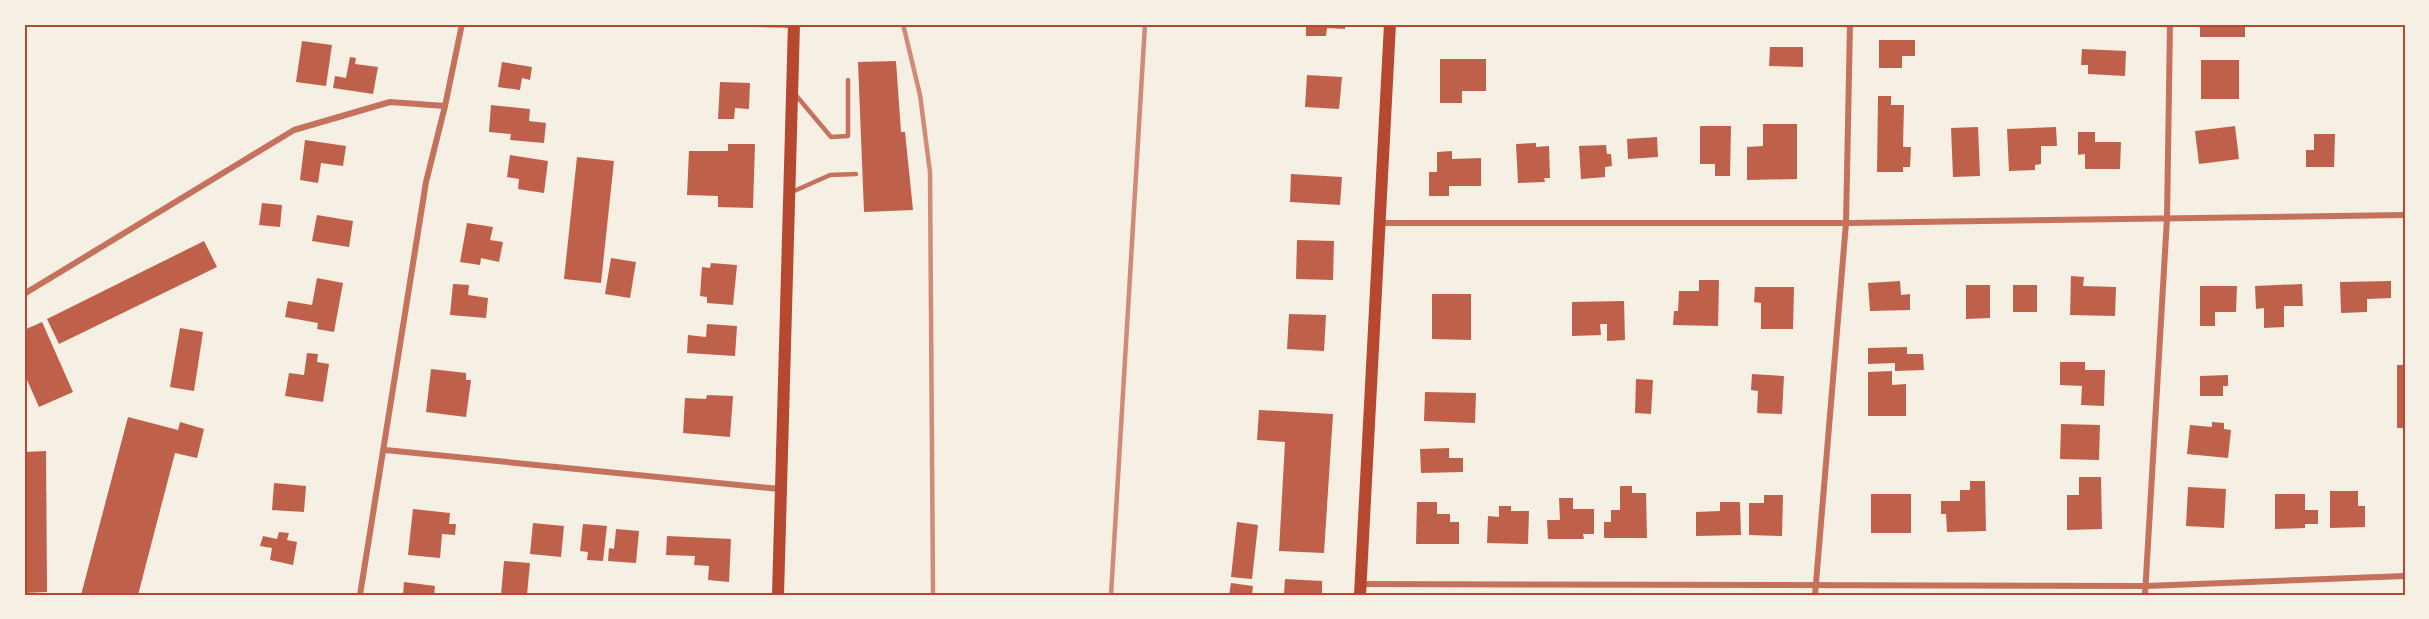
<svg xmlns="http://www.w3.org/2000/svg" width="2429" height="619" viewBox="0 0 2429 619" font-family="'Roboto Condensed',sans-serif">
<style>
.building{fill:#bf614a}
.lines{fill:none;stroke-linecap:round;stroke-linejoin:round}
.service{stroke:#c5725c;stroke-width:4.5}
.minor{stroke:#c5725c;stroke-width:6}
.secondary{stroke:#b5482f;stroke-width:12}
.rail{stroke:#cf8b77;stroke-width:4.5}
.neatline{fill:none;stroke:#b5482f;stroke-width:2}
</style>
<rect width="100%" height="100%" fill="#f6efe4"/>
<g class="building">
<path d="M1306 24H1346L1345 29 1327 28 1326 36H1306Z"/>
<rect x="2200" y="24" width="45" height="13"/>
<path d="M1879 40H1915V56H1902V68H1879Z"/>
<path d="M302 41 332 45 326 86 296 82Z"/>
<path d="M1770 47H1803V67L1769 66Z"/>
<path d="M2082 49 2126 51 2125 76 2088 74V65H2081Z"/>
<path d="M350 57 356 58 355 64 378 67 373 94 333 88 335 76 346 78Z"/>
<path d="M1440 59H1486V91H1462V103H1440Z"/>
<rect x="2201" y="60" width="38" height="39"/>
<path d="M896 61 901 132H905L913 210 864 212 858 62Z"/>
<path d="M502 62 532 67 530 80 522 78 520 90 498 87Z"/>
<path d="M1307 75 1342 77 1339 109 1305 107Z"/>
<path d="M720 82 750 83 749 109 735 108 734 119H718Z"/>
<path d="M1878 96H1891V105H1904L1903 147H1911L1910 167H1903V172H1877Z"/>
<path d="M491 105 530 109 529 121 546 123 544 143 510 140 511 134 489 132Z"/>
<path d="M1763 124H1797V179L1747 180V147L1763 146Z"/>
<path d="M1700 126H1731L1730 176H1715V164H1700Z"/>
<path d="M2235 126 2239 159 2199 164 2195 131Z"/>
<path d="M1978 127 1980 176 1953 177 1951 128Z"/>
<path d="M2056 127 2057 146H2041V164L2035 165V170L2009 171 2007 129Z"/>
<path d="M2078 132H2095V142H2121L2120 169H2085V154L2078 155Z"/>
<path d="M2314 134H2335L2334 167H2306V150H2314Z"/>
<path d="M1657 137 1658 157 1628 159 1627 139Z"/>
<path d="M305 140 346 146 343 166 321 163 318 183 300 180Z"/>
<path d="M1536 143V147L1549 146 1550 178H1544L1545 182 1518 183 1516 144Z"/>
<path d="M728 144H755L753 208 718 207V196L687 195 689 151H728Z"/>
<path d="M1606 145 1607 154H1611L1612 166 1605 167V177L1581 179 1579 146Z"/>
<path d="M1452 151V159L1481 158V186H1449V196H1429V172H1437V152Z"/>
<path d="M510 155 548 161 544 193 518 189 519 179 507 177Z"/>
<path d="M577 157 614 161 601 283 564 279Z"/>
<path d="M1291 174 1342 177 1340 205 1290 202Z"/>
<path d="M262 203 282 205 280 227 259 225Z"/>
<path d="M317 215 353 221 349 247 312 241Z"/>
<path d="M467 223 493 227 490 240 503 242 499 262 481 258 480 265 460 262Z"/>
<path d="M1297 240 1334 241 1333 280 1296 279Z"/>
<path d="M204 241 217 267 59 344 47 319Z"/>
<path d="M611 258 636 262 630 298 605 294Z"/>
<path d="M711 263 737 265 733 305 707 303V297L700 296 702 267 710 268Z"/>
<path d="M2071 276 2084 277 2083 286 2116 287 2115 316 2070 315Z"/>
<path d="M317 278 343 283 334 332 317 329 318 323 285 317 288 301 312 305Z"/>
<path d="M1699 280H1719L1718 326 1673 325 1674 311H1678L1679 291H1699Z"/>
<path d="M1900 281 1901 295 1910 294V310L1870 311 1868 283Z"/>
<path d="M2391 281V298L2367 299V312L2341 313 2340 282Z"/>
<path d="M453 284 469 285 468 295 488 298 486 318 450 315Z"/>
<path d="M2302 284 2303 306H2284V327L2264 328V308L2256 309 2255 286Z"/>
<path d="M1966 285H1990V318L1966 319Z"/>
<rect x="2013" y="285" width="24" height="27"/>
<path d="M2200 286H2237L2236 312H2215V326H2200Z"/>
<path d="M1755 287H1794L1793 329H1761V303L1754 302Z"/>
<path d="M1432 294H1471V340L1432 339Z"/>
<path d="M1624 301 1625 340 1607 341V324H1600L1601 335 1572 336V302Z"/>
<path d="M1289 314 1326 315 1324 351 1287 349Z"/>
<path d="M42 322 73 392 39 407 24 373V330Z"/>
<path d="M707 324 737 326 735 356 687 353 688 335 706 337Z"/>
<path d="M180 328 203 332 194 391 170 387Z"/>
<path d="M1907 347V354H1923L1924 370 1895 371V363L1868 364V348Z"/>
<path d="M307 353 318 354 317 362 329 364 323 402 285 396 289 373 304 375Z"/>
<path d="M2060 362H2085V370H2105L2104 406 2081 405 2082 386 2060 385Z"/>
<rect x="2397" y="365" width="8" height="63"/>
<path d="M431 369 466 373V380H471L466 417 426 412Z"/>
<path d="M1892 371V385L1906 384V416H1868V372Z"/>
<path d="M1752 374 1784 376 1782 414 1757 413 1758 391 1751 390Z"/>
<path d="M2228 375V386H2223V396H2200V376Z"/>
<path d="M1636 379 1653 380 1651 414 1635 413Z"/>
<path d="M1425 392 1476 393 1475 423 1424 421Z"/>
<path d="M707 395 733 396 730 437 683 433 685 398 706 399Z"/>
<path d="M1259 410 1333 414 1324 553 1279 551 1285 442 1257 440Z"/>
<path d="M128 417 178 430 180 422 204 429 197 458 175 453 138 595H81Z"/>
<path d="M2212 422 2224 423V429L2231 430 2228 458 2187 454 2190 425 2212 427Z"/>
<path d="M2061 424 2100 425 2099 460 2060 459Z"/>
<path d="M1449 448V458H1463V472L1421 473 1420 449Z"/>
<path d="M46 451 47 592 24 593V452Z"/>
<path d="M2079 477H2101L2102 529 2067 530V495H2079Z"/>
<path d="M1970 481H1985L1986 531 1947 532 1946 514H1941V501H1960V490H1970Z"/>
<path d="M274 483 306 486 304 512 272 510Z"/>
<path d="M1620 486H1632V493H1646L1647 538H1604V522H1611V510H1620Z"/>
<path d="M2188 487 2226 489 2224 528 2186 526Z"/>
<path d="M2330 491H2358V506H2365V527L2330 528Z"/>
<rect x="1871" y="494" width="40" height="39"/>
<path d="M2275 494H2305V510H2318V524H2305V528L2275 529Z"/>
<path d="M1764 495H1783L1782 536 1749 535V503H1764Z"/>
<path d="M1559 498H1573V509H1594V534H1583L1584 539H1548L1547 520H1560Z"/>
<path d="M1417 502H1437V514H1450V522H1459V544H1416Z"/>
<path d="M1720 502H1740L1741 535 1696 536V512L1720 511Z"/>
<path d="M1499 506H1511V511H1529L1528 544 1487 543 1488 516 1499 517Z"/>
<path d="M413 509 450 513 449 524H456L455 535 442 534 440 558 408 555Z"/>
<path d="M1237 522 1258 525 1252 579 1231 577Z"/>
<path d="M533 523 564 526 561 557 530 554Z"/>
<path d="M583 524 607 526 603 561 587 560 588 552 580 551Z"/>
<path d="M616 529 639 531 636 563 608 561 609 548 614 549Z"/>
<path d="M279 532 289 533 287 540 297 542 293 565 270 560 272 548 260 546 263 536 277 539Z"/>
<path d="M667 536 731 539 729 582 708 580 709 566 694 565 695 556 666 555Z"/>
<path d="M504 561 530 563 527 595H501Z"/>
<path d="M1285 579 1322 581V595H1284Z"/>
<path d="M404 582 435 586 434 595H403Z"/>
<path d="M1231 583 1253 586 1252 595H1229Z"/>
</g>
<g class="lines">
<g class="service">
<path d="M794 93 831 137 848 136V80"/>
<path d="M792 192 830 175 856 174"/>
</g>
<g class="minor">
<path d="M754 24 794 25"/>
<path d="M1380 223H1849L2405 215"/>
<path d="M24 294 294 130 390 102 445 106"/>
<path d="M385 450 780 489"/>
<path d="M1361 584 2146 586 2405 576"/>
<path d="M360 595 426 182 445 106 462 24"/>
<path d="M1815 595 1846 223 1850 24"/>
<path d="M2145 595 2167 218 2170 24"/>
</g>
<g class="secondary">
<path d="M778 595 794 24"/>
<path d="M1360 595 1390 24"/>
</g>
<g class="rail">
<path d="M903 24 920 95 930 172 933 595"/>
<path d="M1111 595 1145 24"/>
</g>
</g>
<rect width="2429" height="619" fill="none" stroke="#f6efe4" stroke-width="51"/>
<rect x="26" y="26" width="2378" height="568" class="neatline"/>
</svg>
